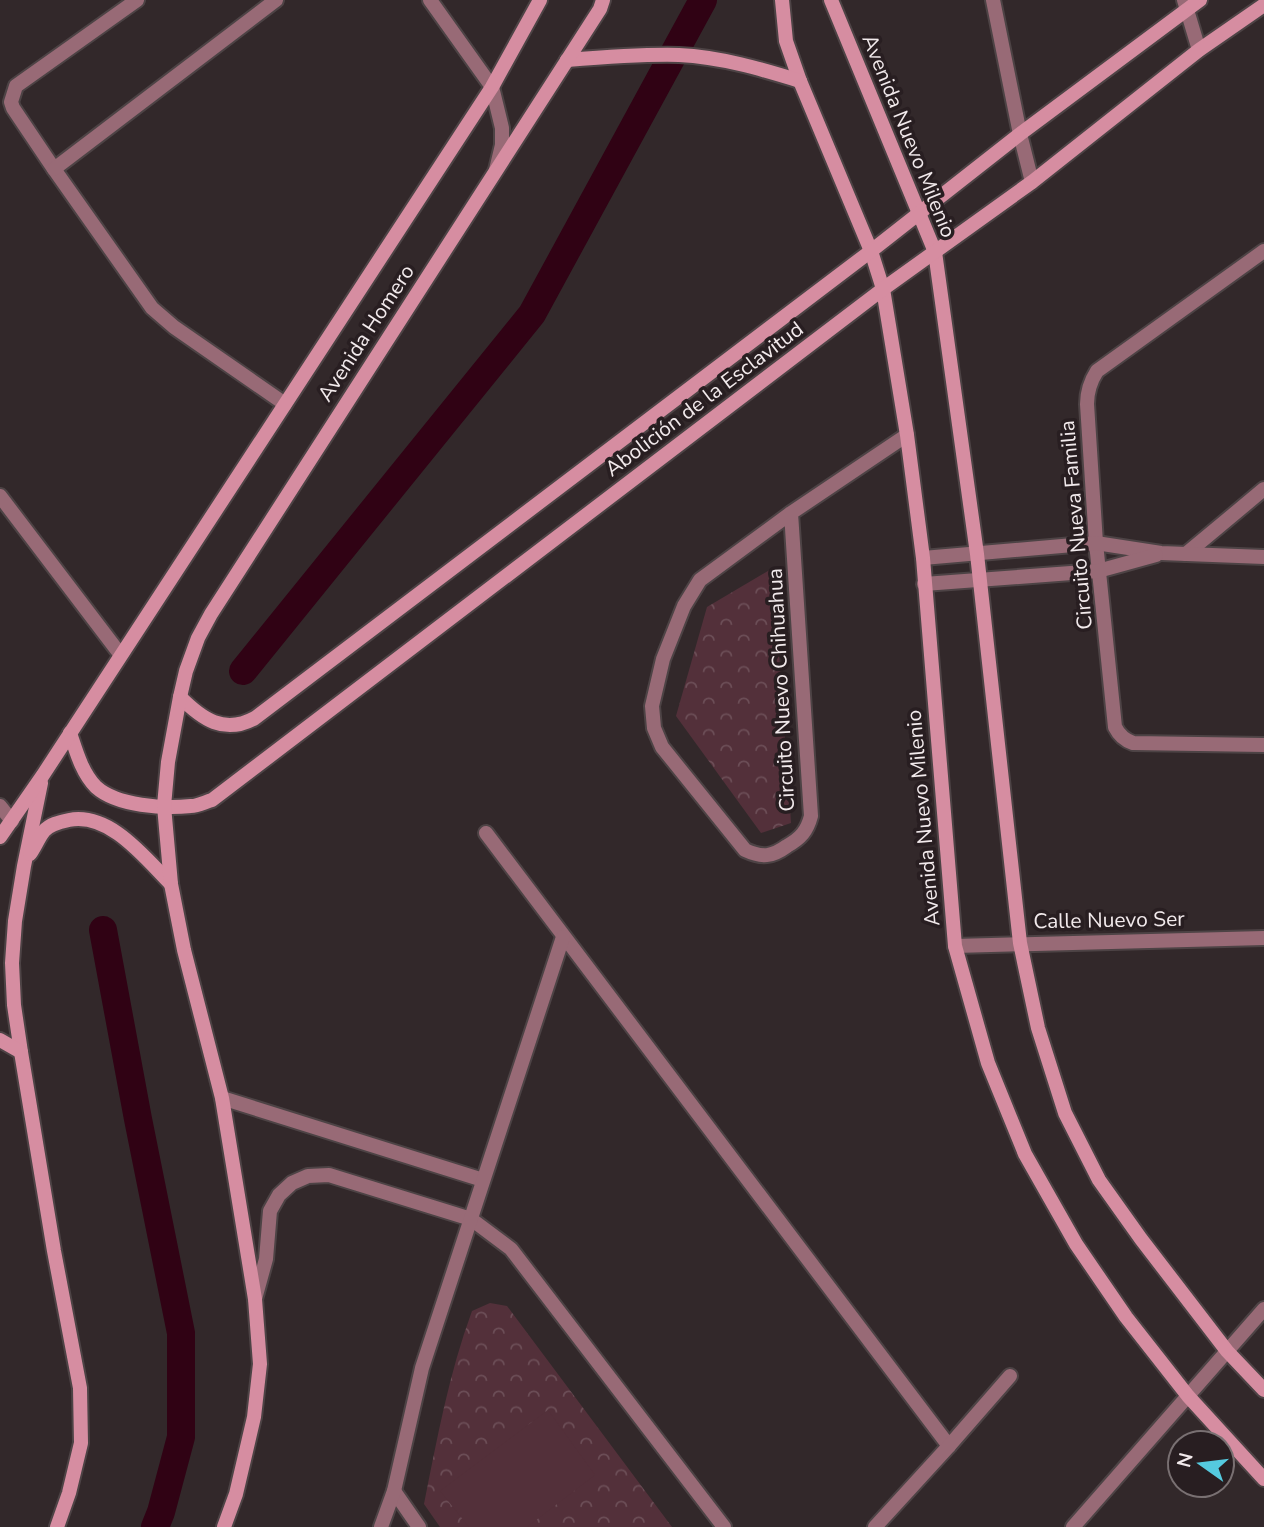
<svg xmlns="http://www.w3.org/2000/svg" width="1264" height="1527" viewBox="0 0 1264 1527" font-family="'Nunito Sans',sans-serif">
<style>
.park{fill:url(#park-crowns)}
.pitch{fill:#53303a}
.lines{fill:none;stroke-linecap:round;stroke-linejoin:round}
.canal{stroke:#300214;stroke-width:28}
.lane-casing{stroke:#4d4345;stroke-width:18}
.street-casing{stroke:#4d4345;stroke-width:18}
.secondary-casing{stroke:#4d4345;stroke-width:18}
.lane{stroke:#986a76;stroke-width:14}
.street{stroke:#986a76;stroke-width:14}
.secondary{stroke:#d68da1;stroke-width:14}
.labels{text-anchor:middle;stroke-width:7;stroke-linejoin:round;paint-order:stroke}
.street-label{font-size:21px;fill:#f2eaec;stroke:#281e21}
</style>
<defs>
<pattern id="park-crowns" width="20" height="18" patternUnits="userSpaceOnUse" patternTransform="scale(1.75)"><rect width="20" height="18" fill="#53303a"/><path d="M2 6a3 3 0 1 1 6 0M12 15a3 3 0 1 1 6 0" fill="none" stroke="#6c4e57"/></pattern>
</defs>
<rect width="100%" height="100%" fill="#32282a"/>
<g class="park">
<path d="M773 568 791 823 761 833 676 716 707 607Z"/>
<path d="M490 1303 507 1306 672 1527H440L424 1504C437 1439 449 1373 472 1311Z"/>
</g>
<path class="pitch" d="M548 1410 595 1475 527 1527H469L440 1491Z"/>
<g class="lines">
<g class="canal">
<path d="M243 671 532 314 703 0"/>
<path d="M103 930 138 1119 181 1333V1437L161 1512 155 1527"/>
</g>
<g class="lane-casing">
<g id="lane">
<path d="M137 0 16 86 11 102 13 108 54 169 152 308 174 327 285 404"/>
<path d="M430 0 492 87 502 128V145L496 170"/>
<path d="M54 169 276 0"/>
</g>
</g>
<g class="street-casing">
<g id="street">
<path d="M993 0 1020 134 1032 182"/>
<path d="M1184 0 1199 50"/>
<path d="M1264 251 1097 371C1090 382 1087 391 1087 404L1096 543 1115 727C1119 735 1124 740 1133 743L1264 745"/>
<path d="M0 496 120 654"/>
<path d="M791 513 811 816C807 831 801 838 787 846 772 857 762 858 745 850L662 747 654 728 652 706 663 659 684 606 700 580 791 513 907 435"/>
<path d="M1186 554 1264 489"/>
<path d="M923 558 1096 543 1161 553 1264 557"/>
<path d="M924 584 1098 571 1156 555"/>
<path d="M0 806 12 821"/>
<path d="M486 833 949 1446"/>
<path d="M955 946 1264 938"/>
<path d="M222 1098 483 1180"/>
<path d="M255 1299 266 1259 270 1211 279 1195 292 1183 308 1176 329 1175 471 1219 511 1249 724 1527"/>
<path d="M394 1491 419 1527"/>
<path d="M381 1527 394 1491 422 1368 563 937"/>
<path d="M875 1527 949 1446 1010 1376"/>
<path d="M1073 1527 1264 1309"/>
</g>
</g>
<g class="secondary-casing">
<g id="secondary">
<path d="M782 0 786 41 800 81 871 251 883 289 907 435 923 558 955 946 988 1063 1025 1154 1076 1244 1126 1317 1188 1396 1264 1479"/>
<path d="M831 0 935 252 977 554 1020 943 1038 1028 1065 1113 1099 1180 1141 1239 1227 1351 1264 1390"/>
<path d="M567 60C604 57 642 54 679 55 721 57 761 69 800 81"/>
<path d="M180 697C202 719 224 735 255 718L871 251 1020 134 1200 0"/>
<path d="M70 733C76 751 82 773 96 787 117 806 164 809 191 806 198 806 205 802 212 800L883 289 1032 182 1199 50 1264 5"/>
<path d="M41 783 24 866 15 921 12 963 14 1005 21 1052 54 1251 80 1388 81 1443 69 1493 57 1527"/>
<path d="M0 837 43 775 492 87 540 0"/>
<path d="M30 854C35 847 39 837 44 831 50 824 60 822 69 820 110 812 145 858 171 884"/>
<path d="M0 1040 21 1052"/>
<path d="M224 1527 236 1494 254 1417 260 1364 255 1299 222 1098 184 950 171 884 164 806 168 762 180 697 186 671 198 638 211 614 600 9 603 0"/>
</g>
</g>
<use href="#lane" class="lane"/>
<use href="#street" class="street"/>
<use href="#secondary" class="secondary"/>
</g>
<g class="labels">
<g class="street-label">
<text transform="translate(909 136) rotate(68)" y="7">Avenida Nuevo Milenio</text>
<text transform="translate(366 333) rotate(-57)" y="7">Avenida Homero</text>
<text transform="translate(704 399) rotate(-37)" y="7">Abolición de la Esclavitud</text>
<text transform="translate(1076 525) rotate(-95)" y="7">Circuito Nueva Familia</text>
<text transform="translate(781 690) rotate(-93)" y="7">Circuito Nuevo Chihuahua</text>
<text transform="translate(923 818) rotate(-95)" y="7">Avenida Nuevo Milenio</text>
<text transform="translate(1109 920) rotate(-1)" y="7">Calle Nuevo Ser</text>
</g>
</g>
<g transform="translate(1201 1464) rotate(284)"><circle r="33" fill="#281e21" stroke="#797072" stroke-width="2"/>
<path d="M0-5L12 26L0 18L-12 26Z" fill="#55cadf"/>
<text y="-10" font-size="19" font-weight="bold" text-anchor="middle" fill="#f2eaec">N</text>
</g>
</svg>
